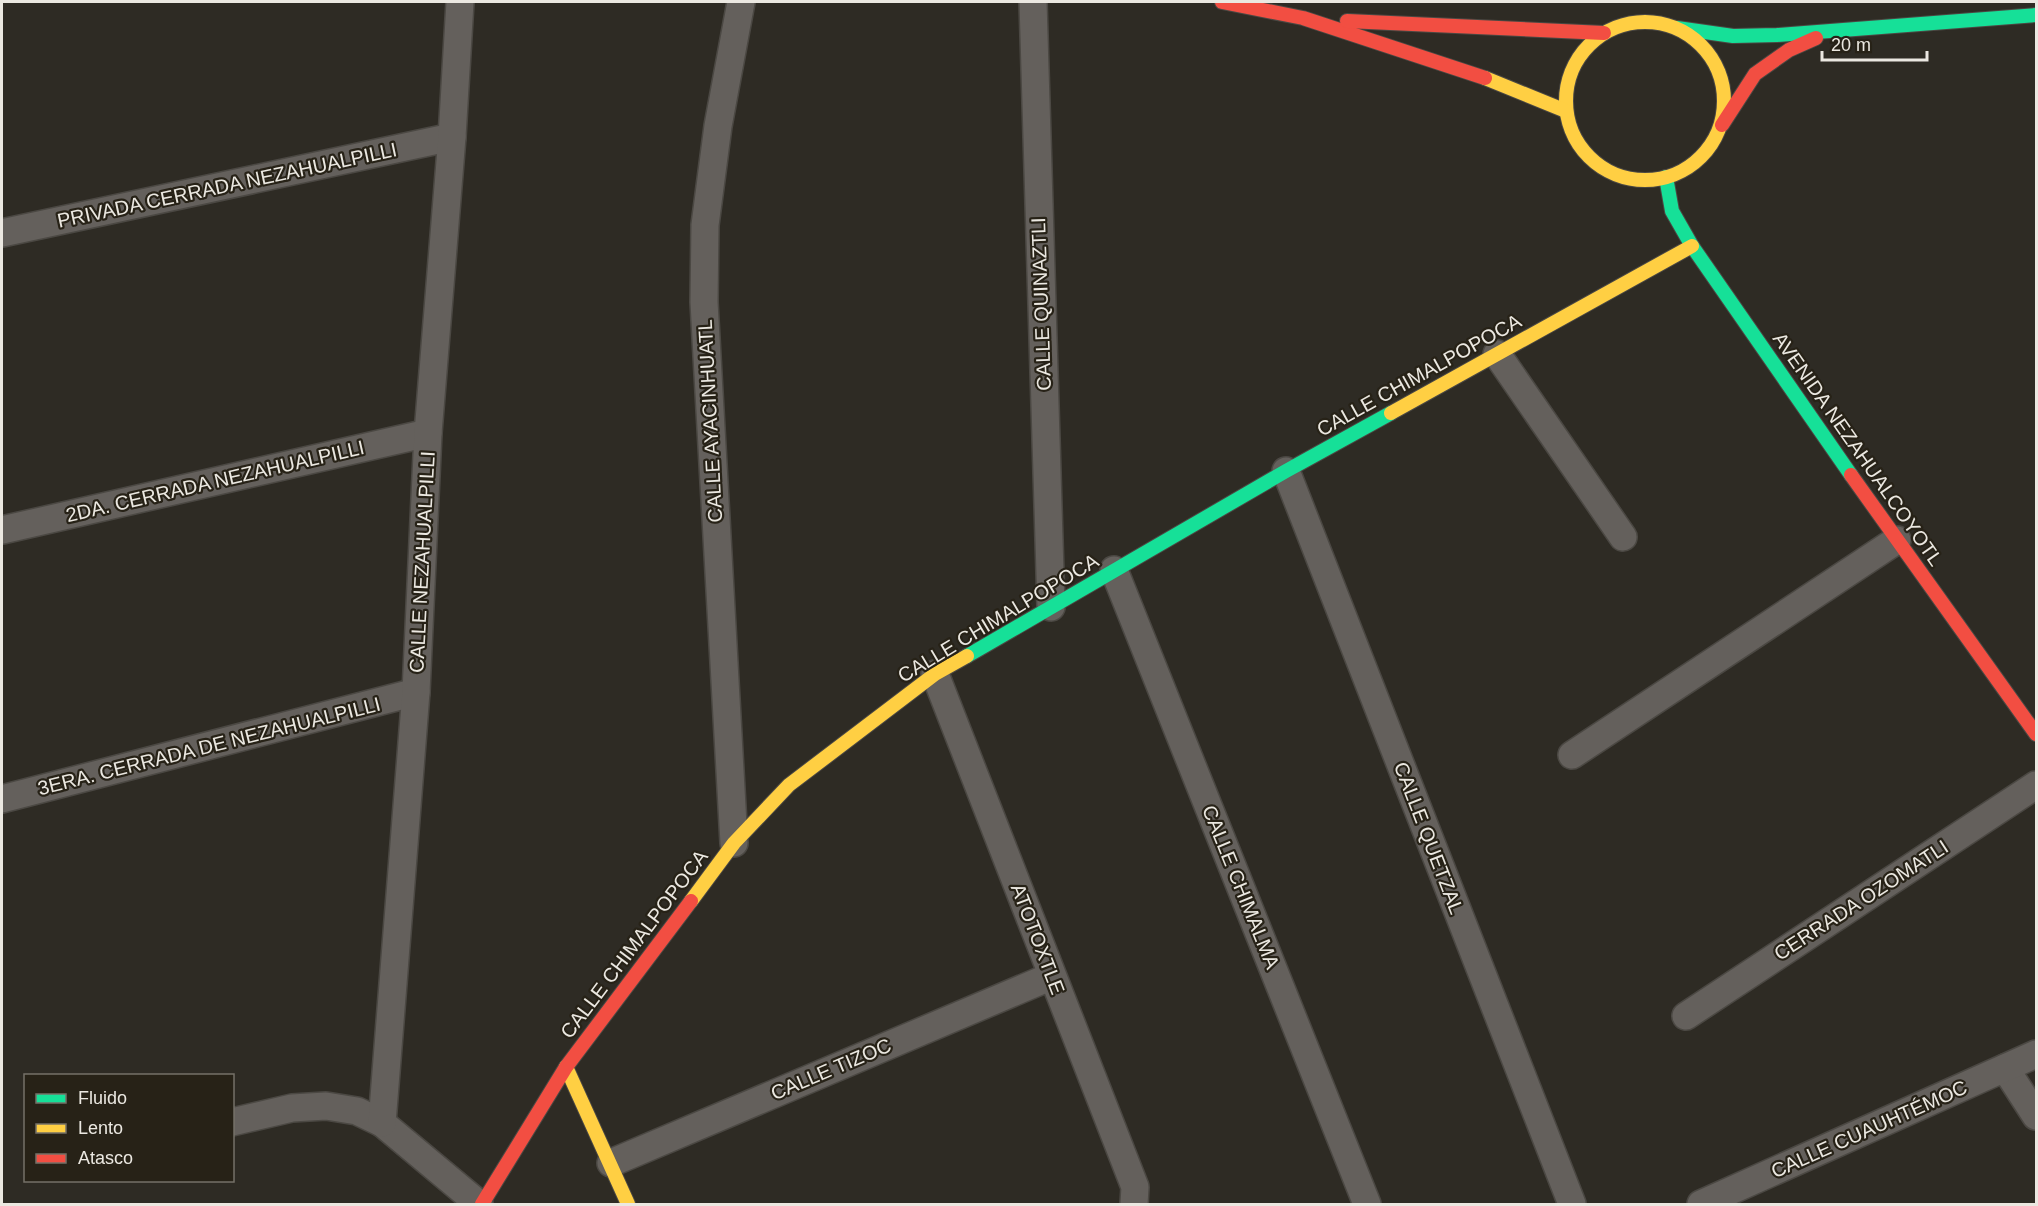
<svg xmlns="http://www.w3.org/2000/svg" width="2038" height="1206" viewBox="0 0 2038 1206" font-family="Arial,sans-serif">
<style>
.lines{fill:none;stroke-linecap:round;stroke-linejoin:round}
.street-casing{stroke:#4b4843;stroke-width:30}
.fast-casing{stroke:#4b4843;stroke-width:16}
.slow-casing{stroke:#4b4843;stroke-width:16}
.jam-casing{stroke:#4b4843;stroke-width:16}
.street{stroke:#64605c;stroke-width:27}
.fast{stroke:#16e098;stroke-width:14}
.slow{stroke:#ffcf43;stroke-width:14}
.jam{stroke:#f24e42;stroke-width:14}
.labels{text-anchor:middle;stroke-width:4.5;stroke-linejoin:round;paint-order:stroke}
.street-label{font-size:20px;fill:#ebe8e1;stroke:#272217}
</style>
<rect width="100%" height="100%" fill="#2e2b24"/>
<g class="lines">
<g class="street-casing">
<g id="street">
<path d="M1033 2 1051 607"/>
<path d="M2 233 452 137"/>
<path d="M1497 354 1623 537"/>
<path d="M1286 471 1572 1204"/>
<path d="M2 530 428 433"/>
<path d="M1114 570 1367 1204"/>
<path d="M935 674 1135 1187 1134 1204"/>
<path d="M1572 755 1897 540"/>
<path d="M2 799 416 692"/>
<path d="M734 843 704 302 705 225 718 126 741 2"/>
<path d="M1686 1016 2036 785"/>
<path d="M2005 1068 2036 1116"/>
<path d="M232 1122 292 1108 326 1106 357 1111 382 1123 479 1204"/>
<path d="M382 1123 416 692 428 433 452 137 460 2"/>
<path d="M611 1163 1052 976"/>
<path d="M1701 1204 2036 1054"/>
</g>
</g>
<g class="fast-casing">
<g id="fast">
<path d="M1677 28 1733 36 1777 35 2036 15"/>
<path d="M1666 177 1672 211 1692 246 1851 475"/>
<path d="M967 656 1286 471 1391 413"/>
</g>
</g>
<g class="slow-casing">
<g id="slow">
<circle cx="1645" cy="101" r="79"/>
<path d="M1485 78 1566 111"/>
<path d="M1391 413 1692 246"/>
<path d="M691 901 734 843 789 785 935 674 967 656"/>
<path d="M566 1067 628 1204"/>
</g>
</g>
<g class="jam-casing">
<g id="jam">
<path d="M1222 2 1303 18 1485 78"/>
<path d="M1347 21 1604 33"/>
<path d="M1722 125 1755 74 1789 50 1816 38"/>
<path d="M1851 475 2036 734"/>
<path d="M482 1204 566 1067 691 901"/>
</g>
</g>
<use href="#street" class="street"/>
<use href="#fast" class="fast"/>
<use href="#slow" class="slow"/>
<use href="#jam" class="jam"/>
</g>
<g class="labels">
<g class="street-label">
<text transform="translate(227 185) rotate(-12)" y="7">PRIVADA CERRADA NEZAHUALPILLI</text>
<text transform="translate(1041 304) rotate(-92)" y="7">CALLE QUINAZTLI</text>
<text transform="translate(1419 375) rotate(-29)" y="7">CALLE CHIMALPOPOCA</text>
<text transform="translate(710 421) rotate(-93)" y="7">CALLE AYACINHUATL</text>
<text transform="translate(1858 449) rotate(55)" y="7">AVENIDA NEZAHUALCOYOTL</text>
<text transform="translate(215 481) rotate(-13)" y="7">2DA. CERRADA NEZAHUALPILLI</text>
<text transform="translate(422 562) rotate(-87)" y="7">CALLE NEZAHUALPILLI</text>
<text transform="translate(998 618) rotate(-31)" y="7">CALLE CHIMALPOPOCA</text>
<text transform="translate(209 746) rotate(-14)" y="7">3ERA. CERRADA DE NEZAHUALPILLI</text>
<text transform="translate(1429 838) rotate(69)" y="7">CALLE QUETZAL</text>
<text transform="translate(1241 887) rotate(68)" y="7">CALLE CHIMALMA</text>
<text transform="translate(1861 900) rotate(-33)" y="7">CERRADA OZOMATLI</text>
<text transform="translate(1038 939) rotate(69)" y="7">ATOTOXTLE</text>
<text transform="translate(634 944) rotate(-53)" y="7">CALLE CHIMALPOPOCA</text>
<text transform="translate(831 1069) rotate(-23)" y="7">CALLE TIZOC</text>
<text transform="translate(1869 1129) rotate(-24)" y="7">CALLE CUAUHTÉMOC</text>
</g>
</g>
<rect width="2038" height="1206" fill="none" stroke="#ebe8e1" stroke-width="6"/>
<rect x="24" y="1074" width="210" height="108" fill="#272217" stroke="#757168" stroke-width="1.5"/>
<rect x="36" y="1094" width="30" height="9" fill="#16e098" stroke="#757168" stroke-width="1.5"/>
<text x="78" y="1104" font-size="18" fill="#ebe8e1">Fluido</text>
<rect x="36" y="1124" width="30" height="9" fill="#ffcf43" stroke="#757168" stroke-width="1.5"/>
<text x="78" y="1134" font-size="18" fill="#ebe8e1">Lento</text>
<rect x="36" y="1154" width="30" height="9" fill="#f24e42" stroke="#757168" stroke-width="1.5"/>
<text x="78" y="1164" font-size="18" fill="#ebe8e1">Atasco</text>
<path d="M1822 51v9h105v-9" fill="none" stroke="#ebe8e1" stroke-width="3"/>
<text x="1831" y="51" font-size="18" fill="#ebe8e1" stroke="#272217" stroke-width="4.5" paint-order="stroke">20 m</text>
</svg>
